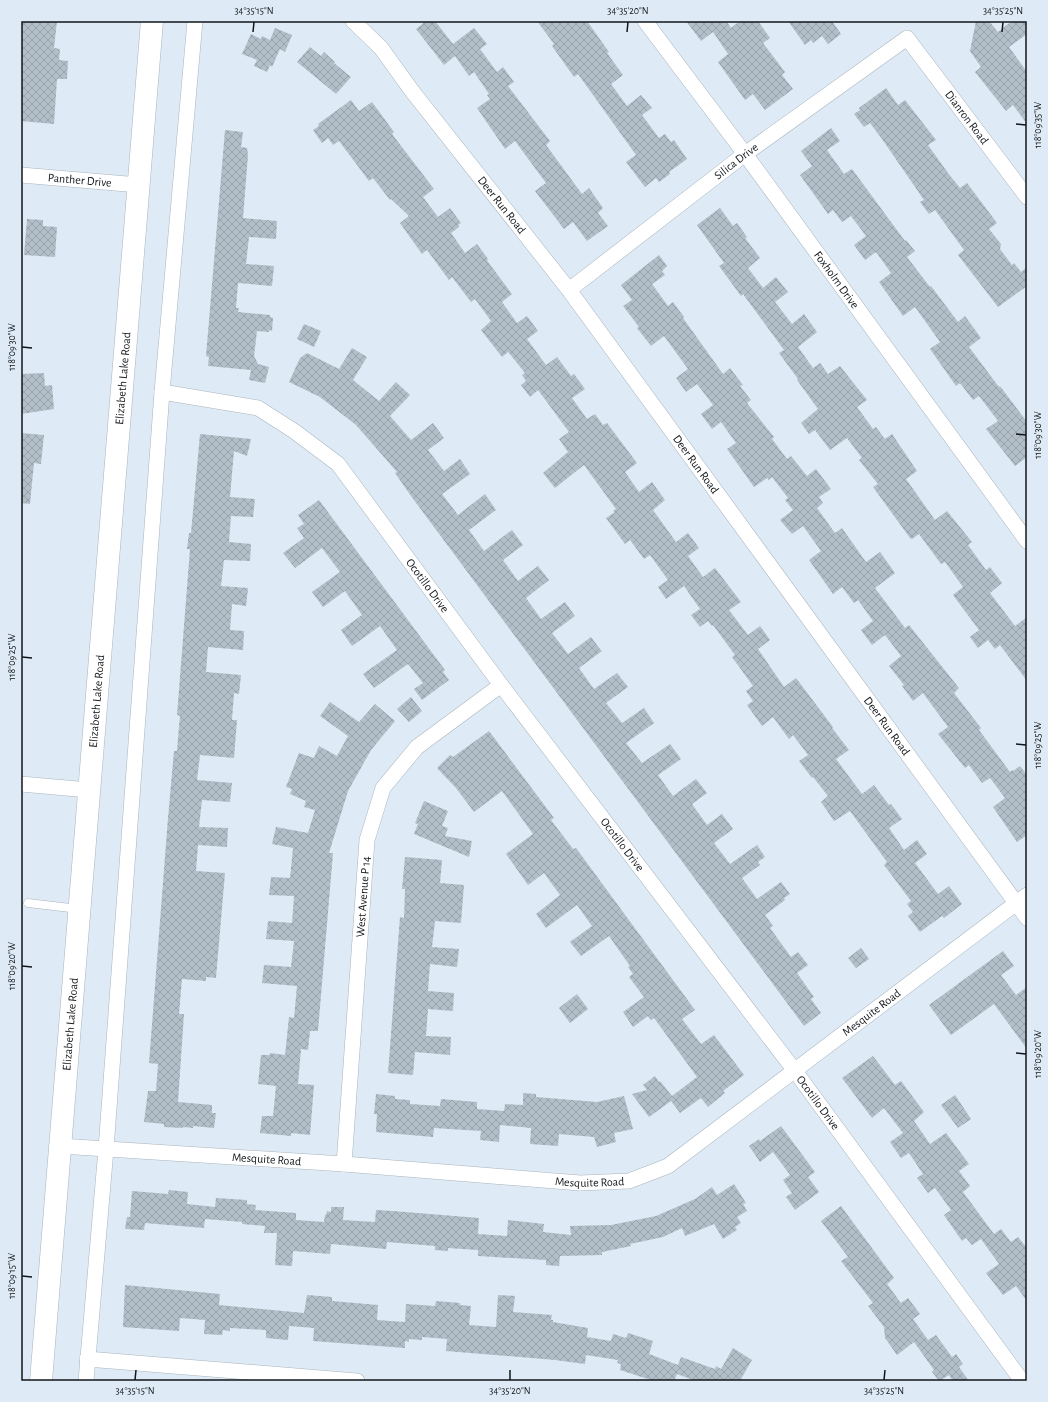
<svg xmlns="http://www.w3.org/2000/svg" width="1048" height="1402" viewBox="0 0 1048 1402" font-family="'Alegreya Sans',sans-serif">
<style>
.building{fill:url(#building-cross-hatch)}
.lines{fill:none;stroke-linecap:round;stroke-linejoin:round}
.service-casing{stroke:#a9b5be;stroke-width:9}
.minor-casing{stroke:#a9b5be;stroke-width:16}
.secondary-casing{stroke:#a9b5be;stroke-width:23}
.service{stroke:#fff;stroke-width:8}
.minor{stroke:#fff;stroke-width:15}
.secondary{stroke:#fff;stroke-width:22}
.ticks{fill:none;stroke:#12161a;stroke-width:1.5}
.labels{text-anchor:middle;stroke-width:3;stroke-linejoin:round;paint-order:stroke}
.street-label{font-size:12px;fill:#12161a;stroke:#deeaf5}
.neatline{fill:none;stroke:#12161a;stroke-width:1.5}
.ticks-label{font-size:10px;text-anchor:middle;fill:#12161a}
</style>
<defs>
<pattern id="building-cross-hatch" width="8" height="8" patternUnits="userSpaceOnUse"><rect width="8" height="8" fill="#b3bfc8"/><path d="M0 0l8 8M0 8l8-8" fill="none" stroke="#99a3ab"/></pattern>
</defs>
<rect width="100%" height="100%" fill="#deeaf5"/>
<g class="building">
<path d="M21 21H57L54 48 60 49 59 60 68 61 67 79H57L54 124 21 121Z"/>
<path d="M426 21H435L453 44 474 28 487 44 480 49 497 72 503 67 514 82 508 86 550 141 546 145 582 194 589 188 603 208 598 213 608 226 587 241 573 222 564 229 535 191 546 183 515 141 505 149 477 108 490 99 487 95 489 94 474 72 469 76 455 56 444 65 416 29Z"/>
<path d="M537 21H587L609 52 607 53 623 75 611 84 627 106 641 95 652 108 642 115 659 138 665 134 671 142 674 140 687 159 669 172 670 174 659 182 656 178 645 187 626 162 636 155 578 74 574 77 552 46 554 44Z"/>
<path d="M686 21H728L727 22 731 28 740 21H758L770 38 763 43 785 72 782 75 793 89 765 110 753 94 745 100 718 62 728 54 713 32 701 41Z"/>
<path d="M788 21H832L841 34 828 44 822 36 813 43 811 40 805 45Z"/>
<path d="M976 21H989L998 32 1012 21H1027V34L1009 47 1027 72V124L1013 105 1006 111 975 72 981 67 970 51Z"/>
<path d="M275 28 292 35 285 52 280 49 272 67 270 65 267 72 254 66 257 60 242 54 251 34 261 39 262 36 270 40Z"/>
<path d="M310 47 321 56 324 52 335 62 334 63 351 77 336 94 297 62Z"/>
<path d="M886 88 898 105 905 100 936 140 928 145 948 173 960 188 967 183 997 223 989 229 1001 244 1000 249 1012 265 1014 263 1021 272 1027 267V286L998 307 958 255 964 250 935 210 929 214 920 202 924 200 882 139 870 123 864 127 854 114 860 110 859 108Z"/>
<path d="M351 100 359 111 372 102 394 132 392 134 434 189 423 197 438 217 450 208 461 223 458 225 459 227 451 233 465 253 477 244 488 259 487 260 488 262 512 294 502 302 517 323 527 316 538 331 527 339 546 365 557 357 571 376 574 374 585 389 572 398 587 419 595 414 603 425 607 423 637 463 625 472 639 492 652 482 665 500 653 510 676 542 688 533 699 548 688 556 703 577 715 568 741 602 729 610 748 635 760 626 770 640 758 649 784 687 796 678 833 727 832 728 849 750 836 759 862 794 874 785 889 805 891 804 902 819 889 828 904 850 917 840 927 854 915 863 938 894 949 886 962 904 944 918 942 916 920 932 908 916 913 912 907 904 911 901 884 865 887 862 850 811 834 821 821 802 828 796 813 777 812 778 799 761 808 755 793 735 789 739 773 717 762 726 747 705 753 701 746 691 753 686 732 657 735 655 713 625 712 626 708 621 700 627 691 615 700 609 684 586 666 599 658 587 668 580 650 555 644 559 630 540 625 544 606 518 615 512 613 511 616 509 584 465 555 488 543 473 568 452 559 439 569 432 538 390 530 397 521 385 526 381 522 375 525 373 509 353 508 352 502 357 481 330 491 321 475 299 471 302 452 277 449 280 427 250 422 254 400 223 409 216 391 199 390 200 373 178 369 181 339 141 333 145 328 138 322 143 313 130 319 126 318 124Z"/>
<path d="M831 128 840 141 827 150 844 174 852 169 905 241 906 240 915 251 907 257 930 287 931 286 958 322 965 316 981 338 969 347 999 387 1000 386 1027 422V457L1015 466 986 429 998 421 979 396 973 400 960 383 956 386 930 349 940 342 915 307 903 316 879 282 891 273 876 252 865 260 854 245 866 236 851 216 842 222 833 210 828 214 800 175 812 166 801 151Z"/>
<path d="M225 130 243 132 241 147 247 148 248 155 243 218 277 221 276 239 249 237 246 264 274 266 272 286 238 283 236 308H239L238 312 270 315V317L273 318 272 331 269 330V332L257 331 254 356 258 364 269 367 265 383 249 380 251 370 208 366 209 357 206 356Z"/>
<path d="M720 208 733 226 737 223 747 237 745 238 760 258 748 268 763 288 776 277 788 292 775 302 792 324 804 314 817 332 798 347 813 368 820 363 828 374 840 366 867 400 857 407 873 429 876 427 885 439 892 434 917 471 906 479 935 520 947 511 972 542 968 545 986 570 990 567 1002 583 990 593 1015 626 1027 617V681L1000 645 995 649 988 640 978 648 970 637 979 630 953 595 963 587 945 562 941 564 919 534 912 539 910 538 873 487 878 484 859 460 862 458 847 438 830 450 815 430 809 434 801 423 818 409 797 380 798 379 779 353 784 350 743 294 741 296 719 266 724 263 697 225Z"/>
<path d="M27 219 43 220V226L57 227 55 257 24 255Z"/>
<path d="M659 255 667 266 662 271 665 275 652 284 668 306 673 302 684 317 683 318 723 374 730 368 743 385 740 386 751 400 747 403 774 437 772 439 787 459 791 456 807 476 816 469 831 489 819 497 823 503 817 508 835 533 842 528 866 562 880 552 895 573 875 588 905 628 909 625 959 688 954 693 981 728 979 730 1010 772 1012 770 1013 771 1020 766 1027 775V835L1017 842 993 807 1005 798 990 778 982 783 969 765 965 768 938 734 948 727 923 693 913 701 902 686 904 685 889 666 901 656 885 635 872 645 861 630 873 621 858 600 854 603 842 587 833 594 809 560 821 551 803 526 792 534 780 520 793 510 785 500 788 498 772 477 769 480 767 478 754 487 727 449 736 443 721 422 712 429 701 414 713 405 697 384 686 392 676 378 688 369 664 336 651 346 637 328 639 327 623 306 632 300 621 285Z"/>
<path d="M304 324 321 331 314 347 297 339Z"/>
<path d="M352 348 367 357 353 380 379 401 396 382 410 395 390 416 411 440 433 423 444 438 428 450 444 471 460 459 470 474 442 494 458 515 485 494 496 510 469 530 484 551 512 530 523 545 503 560 518 581 538 566 549 580 526 598 541 619 565 602 575 616 552 633 568 654 591 637 600 649 602 651 579 668 594 689 617 673 628 687 606 703 622 723 644 708 654 723 626 743 642 763 670 744 681 759 658 775 673 796 696 779 707 793 692 804 707 825 722 814 733 829 714 843 730 864 757 845 765 857 758 862 760 865 742 878 757 899 781 882 790 894 784 898 785 900 765 915 773 926 770 928 791 957 798 952 808 965 797 973 814 997 811 999 821 1013 804 1026 411 496 395 473 397 472 356 425 320 397 289 382 300 358 307 353 339 369Z"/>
<path d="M44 373 45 386 52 385 54 409 21 414V374Z"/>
<path d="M21 433 44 435 41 464 34 463 30 504 21 503Z"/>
<path d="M200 434 251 439 247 456 234 451 230 497 255 499 253 517 231 516 229 542 251 544 250 561 224 560 221 586 248 588 246 606 232 604 230 630 244 631 243 650 208 647 206 672 241 675 239 694 234 693 232 720H237L234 758 200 755 197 780 232 783 230 802 202 800 199 827 228 828 227 847 198 845 196 871 225 873 216 978 206 977V981L182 979 179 1014H184L178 1102 212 1105V1113H216L214 1128 193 1126V1128L183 1127V1128L164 1127V1124L144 1122 148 1091H156L158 1064 149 1063 168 818 174 751H177L179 726 180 716 177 715 190 549H187L189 533H191Z"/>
<path d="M319 500 445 670 443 672 449 680 422 700 414 689 423 683 408 664 374 688 363 674 397 650 380 626 352 646 341 630 362 615 345 591 323 607 312 592 340 572 322 548 295 568 283 553 304 538 297 528 304 524 298 515Z"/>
<path d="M411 697 422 711 409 722 397 709Z"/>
<path d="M330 702 359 722 375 704 395 721 371 750 348 791 329 853H333L318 1031H310L308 1050 301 1049 298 1084 314 1085 310 1135 291 1133V1136L260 1133 262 1116H273L276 1086 258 1084 261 1055H270V1053L285 1055 289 1017 294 1018 297 986 262 983 264 965 291 967 294 941 266 939 268 921 292 923 294 896 269 895 271 877 290 878 293 848 272 844 276 827 308 833 315 810 304 807 306 801 290 794 292 789 286 787 299 753 314 758 319 746 337 756 348 736 320 716Z"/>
<path d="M489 731 554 818 551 820 567 841 573 849 576 848 695 1010 682 1019 701 1044 714 1035 744 1075 723 1091 725 1093 708 1107 701 1098 680 1113 671 1101 649 1117 632 1094 647 1090 643 1085 655 1076 659 1082 660 1081 672 1096 697 1077 654 1018 651 1020 648 1016 633 1027 623 1012 644 997 629 977 633 974 628 967 630 966 609 936 581 956 570 942 592 926 577 905 546 928 536 914 560 895 544 873 528 885 506 854 533 834 502 791 474 812 456 788 437 768 450 755 453 757Z"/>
<path d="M424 801 448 811 442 826 448 828 445 836 472 841 469 857 414 834 418 824 415 823Z"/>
<path d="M405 857 442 860 440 883 464 885 461 923 435 921 432 947 459 949 457 967 430 964 428 991 454 993 453 1011 428 1009 426 1036 451 1037 450 1055 415 1052 413 1075 388 1073 400 917 404 918 405 889H402Z"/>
<path d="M861 948 869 959 856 968 848 958Z"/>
<path d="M1003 951 1014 966 1001 975 1016 995 1027 987V1049L994 1004 951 1035 929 1005Z"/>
<path d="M577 994 588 1009 570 1023 559 1008Z"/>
<path d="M873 1056 895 1085 901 1081 924 1112 914 1121 930 1144 946 1133 969 1164 959 1171 970 1186 963 1192 994 1234 1001 1229 1011 1242 1018 1237 1027 1248V1301L1016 1286 1003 1295 986 1273 999 1264 981 1239 972 1245 966 1238 962 1241 944 1215 951 1210 935 1188 928 1193 917 1178 923 1174 909 1153 901 1158 890 1142 903 1133 884 1108 872 1118 842 1078Z"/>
<path d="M523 1093 536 1094V1097L597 1102 624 1096 633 1129 614 1133 616 1142 597 1147 594 1137 559 1134 558 1146 530 1144 531 1128 500 1125 499 1142 480 1140 481 1131 449 1129 434 1128 433 1137 376 1132 377 1114H374L376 1094 395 1096V1099L410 1100V1104L440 1106 441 1099 477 1102V1109L504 1111 505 1104 523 1105Z"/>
<path d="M955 1095 971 1119 958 1128 941 1105Z"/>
<path d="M781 1126 815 1172 808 1177 819 1192 795 1210 786 1197 792 1193 783 1180 790 1175 773 1152 760 1162 749 1146 759 1139 760 1141Z"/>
<path d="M734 1184 746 1203 743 1204 747 1211 737 1217 741 1223 735 1227 737 1230 723 1239 714 1224 685 1236 682 1228 663 1237 630 1244 631 1246 602 1252V1255L560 1256 559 1266 546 1265V1260L478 1256V1250L448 1248V1251L435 1250V1246L387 1242 386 1249 331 1244 330 1254 293 1251 292 1266 275 1265 277 1233H264L265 1226 242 1224V1222L205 1219 204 1228 145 1223 144 1230 125 1229 127 1217H130L132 1191 168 1194 169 1190 188 1192 187 1204 215 1207 216 1198 247 1200V1204L256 1205 255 1210 296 1213V1220L324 1222 325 1215H326L327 1211 331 1212V1207H344L343 1220 375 1222 376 1210 393 1211 479 1218 478 1234 507 1236 508 1220 544 1224 543 1232 571 1235 570 1226 611 1225 656 1216 695 1199 712 1187 717 1195Z"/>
<path d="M841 1206 894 1278 887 1284 901 1303 908 1298 920 1314 913 1319 928 1340 936 1335 952 1357 956 1354 963 1364 959 1367 969 1381H953L949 1375 939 1381 932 1372 934 1370 914 1342 897 1355 885 1338 884 1327 868 1306 873 1303 841 1261 848 1257 821 1221Z"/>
<path d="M125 1285 220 1294 219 1305 304 1313 307 1295 332 1297V1301L378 1305 377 1320 405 1322 406 1304 435 1306 436 1301 460 1303V1305L471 1306 469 1325 496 1327 498 1295 515 1296 513 1312 552 1315 551 1320H553V1322L588 1328 587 1337 611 1341 613 1334 626 1338 628 1333 653 1341 649 1354 678 1365 681 1357 715 1369 716 1366 721 1369 733 1348 752 1360 741 1379 742 1381H696L677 1374 674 1381H654L620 1370 621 1364 617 1363 618 1360 586 1355 585 1364 555 1360 446 1351 447 1339 422 1337V1340L409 1339V1342L405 1341V1348L313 1341 314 1328 289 1326 288 1340 266 1338V1330L230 1328V1331L223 1330 222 1335 204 1334 205 1320 180 1318 179 1331 123 1327Z"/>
</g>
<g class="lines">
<g class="service-casing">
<path id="service" d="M28 903 79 909"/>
</g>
<g class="minor-casing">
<g id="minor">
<path id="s1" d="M353 21 381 48 412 91 569 290 1027 918"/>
<path id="s2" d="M645 21 745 154 1027 541"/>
<path id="s3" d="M21 175 139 185"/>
<path id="s4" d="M569 290 745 154 907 38 1027 197"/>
<path id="s5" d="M162 392 258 408 294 431 338 464 501 685 795 1071 1022 1381"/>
<path d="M21 784 89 790"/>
<path id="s6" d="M60 1146 344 1164 580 1183 629 1181 668 1166 1027 895"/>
<path id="s7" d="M344 1164 367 840 383 788 417 747 501 685"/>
<path d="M87 1359 357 1381"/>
<path d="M86 1381 106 1149 162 392 195 21"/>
</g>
</g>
<g class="secondary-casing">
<g id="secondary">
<path id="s8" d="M41 1381 152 21"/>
</g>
</g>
<use href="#service" class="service"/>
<use href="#minor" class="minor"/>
<use href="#secondary" class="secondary"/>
</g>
<path class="ticks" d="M253 32 254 22M627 32 628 22M1002 32 1003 22M1016 124 1026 125M22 347 32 348M1016 434 1026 435M22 657 32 658M1016 744 1026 745M22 966 32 967M1016 1053 1026 1054M22 1276 32 1277M135 1380 136 1370M510 1380V1370M884 1380 885 1370"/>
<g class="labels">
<g class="street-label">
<text dy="4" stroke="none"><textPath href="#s4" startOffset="521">Dianron Road</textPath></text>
<text dy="4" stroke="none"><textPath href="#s4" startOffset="211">Silica Drive</textPath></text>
<text dy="4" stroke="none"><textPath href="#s3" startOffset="59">Panther Drive</textPath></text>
<text dy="4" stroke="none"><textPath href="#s1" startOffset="237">Deer Run Road</textPath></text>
<text dy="4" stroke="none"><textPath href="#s2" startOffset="322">Foxholm Drive</textPath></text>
<text dy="4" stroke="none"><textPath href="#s8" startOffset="1006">Elizabeth Lake Road</textPath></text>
<text dy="4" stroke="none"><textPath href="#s1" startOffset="561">Deer Run Road</textPath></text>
<text dy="4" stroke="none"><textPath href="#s5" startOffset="346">Ocotillo Drive</textPath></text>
<text dy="4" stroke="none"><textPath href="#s8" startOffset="682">Elizabeth Lake Road</textPath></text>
<text dy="4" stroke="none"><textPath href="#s1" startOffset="885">Deer Run Road</textPath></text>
<text dy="4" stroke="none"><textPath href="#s5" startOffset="670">Ocotillo Drive</textPath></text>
<text dy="4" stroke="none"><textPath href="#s7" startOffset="268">West Avenue P 14</textPath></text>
<text dy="4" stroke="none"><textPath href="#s6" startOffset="867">Mesquite Road</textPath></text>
<text dy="4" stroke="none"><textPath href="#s8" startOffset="358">Elizabeth Lake Road</textPath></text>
<text dy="4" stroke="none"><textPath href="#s5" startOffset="994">Ocotillo Drive</textPath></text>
<text dy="4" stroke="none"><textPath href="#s6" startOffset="207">Mesquite Road</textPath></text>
<text dy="4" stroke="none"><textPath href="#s6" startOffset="531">Mesquite Road</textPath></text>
</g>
</g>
<rect width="1048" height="1402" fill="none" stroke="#deeaf5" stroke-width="44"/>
<rect x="22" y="22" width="1004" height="1358" class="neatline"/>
<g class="ticks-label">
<text x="254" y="14">34°35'15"N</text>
<text x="628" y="14">34°35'20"N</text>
<text x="1003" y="14">34°35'25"N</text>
<text transform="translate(1037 125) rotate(-90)" y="4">118°09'35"W</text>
<text transform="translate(11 347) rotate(-90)" y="4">118°09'30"W</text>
<text transform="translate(1037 435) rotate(-90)" y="4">118°09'30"W</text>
<text transform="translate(11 657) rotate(-90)" y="4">118°09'25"W</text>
<text transform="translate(1037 745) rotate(-90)" y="4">118°09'25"W</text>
<text transform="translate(11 966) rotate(-90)" y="4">118°09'20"W</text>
<text transform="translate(1037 1054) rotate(-90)" y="4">118°09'20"W</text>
<text transform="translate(11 1276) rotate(-90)" y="4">118°09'15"W</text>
<text x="135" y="1394">34°35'15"N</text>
<text x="510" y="1394">34°35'20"N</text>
<text x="884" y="1394">34°35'25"N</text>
</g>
</svg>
